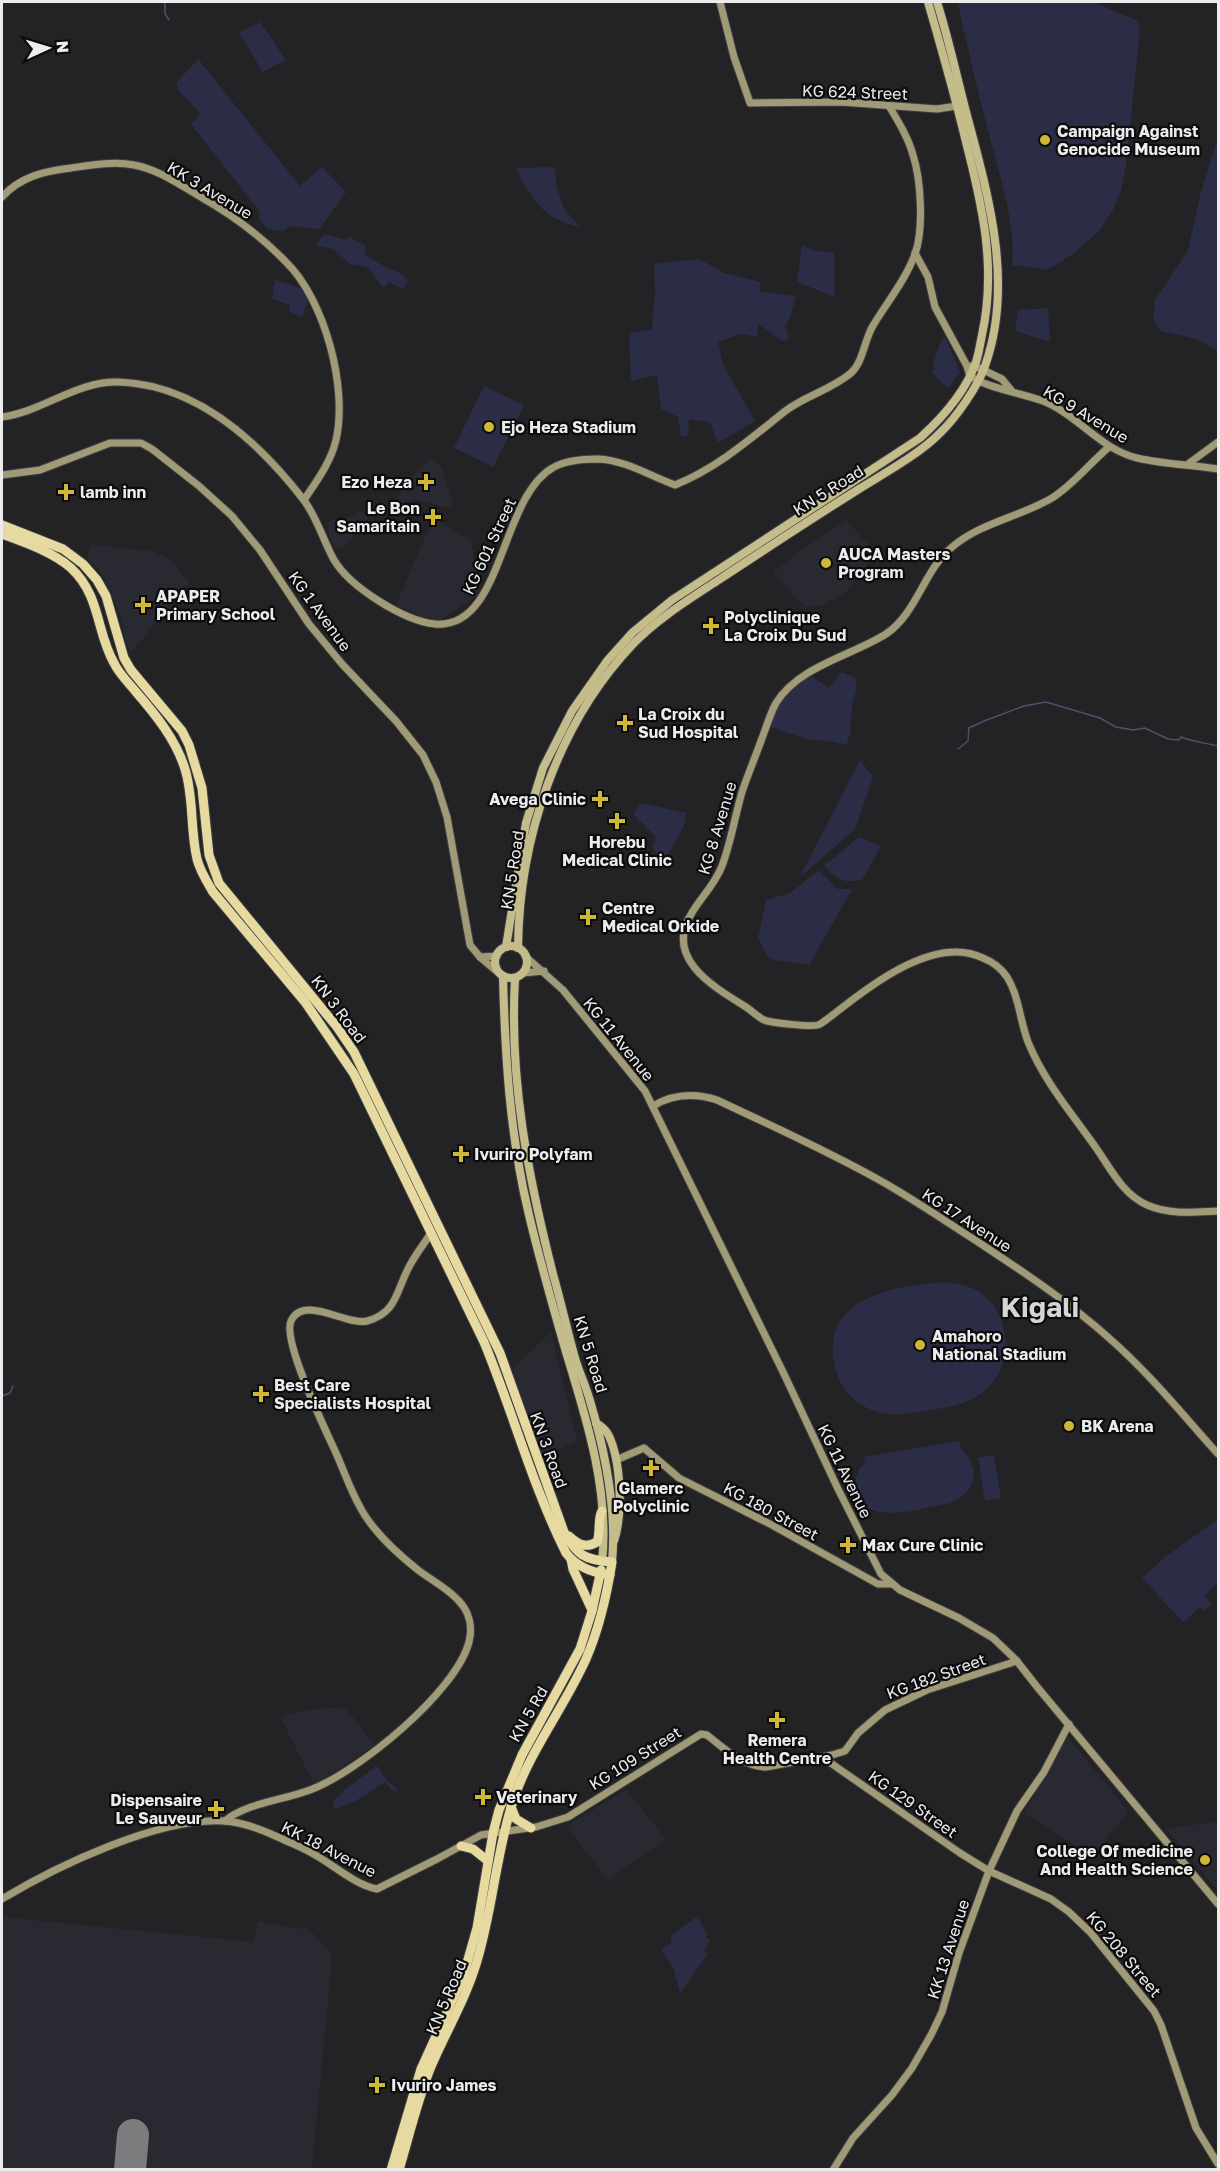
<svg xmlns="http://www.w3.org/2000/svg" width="1220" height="2171" viewBox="0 0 1220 2171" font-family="'Golos Text',sans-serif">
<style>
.built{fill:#282931}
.green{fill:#2b2d47}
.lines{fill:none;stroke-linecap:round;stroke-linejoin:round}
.stream{stroke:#514e6b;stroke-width:1.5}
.runway{stroke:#7c7c7e;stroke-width:32}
.secondary-casing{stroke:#3f3f41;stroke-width:9}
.primary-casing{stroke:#3f3f41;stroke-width:10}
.highway-casing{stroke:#3f3f41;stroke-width:11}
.secondary{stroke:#a19a76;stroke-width:7}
.primary{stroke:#c5bc8c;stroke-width:8}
.highway{stroke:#e6daa1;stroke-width:9}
.poi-dot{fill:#cfb837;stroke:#0c0c0d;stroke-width:2}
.labels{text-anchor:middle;stroke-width:4.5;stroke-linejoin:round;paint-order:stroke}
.street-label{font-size:16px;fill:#ececee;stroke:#0c0c0d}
.poi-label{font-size:16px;font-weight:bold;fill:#ececee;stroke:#0c0c0d;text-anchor:start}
.town-label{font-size:28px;font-weight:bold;fill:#d5d5d8;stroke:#0c0c0d}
</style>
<rect width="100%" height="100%" fill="#232325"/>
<g class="built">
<path d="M431 458 442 468 453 500 451 509 414 499 394 509 404 484Z"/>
<path d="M361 511 369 518 365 524 341 549 335 548 329 535 327 522 345 517 349 518Z"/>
<path d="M433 518 471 540 480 594 439 621 421 616 396 605Z"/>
<path d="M846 520 876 553 845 593 821 606 805 607 773 573 797 553Z"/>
<path d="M90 544 151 551 164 556 174 564 189 582 131 653 125 640 120 615 112 594 100 571 87 558Z"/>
<path d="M551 1332 577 1441 542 1458 528 1423 512 1369Z"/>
<path d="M345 1707 375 1745 314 1785 280 1716 313 1709Z"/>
<path d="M1067 1736 1128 1811 1093 1857 1024 1813Z"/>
<path d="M626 1790 666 1839 608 1880 566 1826Z"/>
<path d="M1218 1821V1891L1166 1829Z"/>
<path d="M2 1917 253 1942 258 1921 299 1929 305 1927 307 1930H310L331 1953 332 1959 312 2169H2Z"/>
</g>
<g class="green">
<path d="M959 2H1093L1136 20 1140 28 1126 165 1121 190 1113 210 1100 230 1073 254 1047 270 1012 265C1016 222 1000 179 990 138 978 94 968 49 958 4Z"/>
<path d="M260 22 286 60 263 72 239 33Z"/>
<path d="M198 59 300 186 322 167 346 192 319 229 289 226 284 231 268 229 259 219 260 212 191 124 201 114 179 91 176 83Z"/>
<path d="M1218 137V351L1197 339 1160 331 1153 319 1155 300 1188 250 1200 196Z"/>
<path d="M555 167 556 185 564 209 580 227C544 220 531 199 516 168Z"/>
<path d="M324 234 346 240 349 237 366 246 364 254 390 270H395L408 280 403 289 389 282 384 288 367 267 350 264 333 249 316 246Z"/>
<path d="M802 245 816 251 834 252 835 297 797 282Z"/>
<path d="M699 259 724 273 761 282 759 291 796 296 790 318 785 325 789 338 783 341 758 324 757 337 741 334 718 342 723 365 755 421 718 443 710 422 689 419 688 436 681 437 678 417 661 409 657 375 631 381 629 333 652 329 655 293 654 264Z"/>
<path d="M275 280 301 288 308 300 302 317 289 312 290 305 272 299Z"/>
<path d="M1048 308 1050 342 1015 331 1018 310Z"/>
<path d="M945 337 960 372 948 389 932 373 935 368 933 364 941 340Z"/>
<path d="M484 386 524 405 493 467 454 448Z"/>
<path d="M842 672 855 678C859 693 854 693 852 706 850 721 853 731 846 745L830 741 810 740 770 727C781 699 781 690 809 675L829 688Z"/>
<path d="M860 760 873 777 855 829 800 877Z"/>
<path d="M641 803 686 813 684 826 663 863 652 847 656 837 633 814Z"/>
<path d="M859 837 881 846 862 880C842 884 838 879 824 866Z"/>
<path d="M819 870 837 889H852L809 965 769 959 758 938 766 900 790 893Z"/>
<path d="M948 1282C959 1284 972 1286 982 1294 1013 1317 1014 1370 982 1393 966 1405 944 1408 925 1411 903 1415 884 1417 863 1406 847 1397 837 1380 834 1362 822 1295 900 1285 948 1282Z"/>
<path d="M959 1441C961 1453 966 1452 970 1461 980 1480 967 1496 951 1503 925 1507 867 1528 857 1493 853 1481 857 1471 865 1463L864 1457Z"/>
<path d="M994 1455 1001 1498 985 1501 978 1458Z"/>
<path d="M1218 1519V1583L1204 1595 1212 1605 1204 1611 1200 1607 1183 1622 1142 1578 1164 1558Z"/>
<path d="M377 1766 386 1779 398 1790 394 1792 385 1782 354 1802 335 1809 333 1801 341 1795 340 1793Z"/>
<path d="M698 1916 707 1935 705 1938 710 1940 704 1950 707 1955 680 1993 673 1967 661 1950 672 1942 670 1936Z"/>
</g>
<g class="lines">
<g class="stream">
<path d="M165 2V14L169 20"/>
<path d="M958 749 968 741 969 728 984 721 1024 706 1046 702 1100 718 1116 727 1133 730 1145 728 1168 739 1179 740 1181 737C1193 742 1206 743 1218 746"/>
<path d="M2 1396 10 1393 13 1386"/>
</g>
<path class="runway" d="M130 2170 133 2135"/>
<g class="secondary-casing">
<g id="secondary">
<path d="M720 2 734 57 750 103 841 102 937 109 957 106"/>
<path d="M2 197C20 177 44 171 71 168 91 165 114 161 134 165 157 169 179 184 199 196 231 214 261 236 286 262 325 300 348 388 336 440 331 462 316 482 304 500"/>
<path d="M915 253 928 277 935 307 967 366C968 369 968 372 970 375 979 386 1028 395 1043 401 1078 415 1100 449 1137 458 1162 464 1192 465 1218 469"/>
<path d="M971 366H975L1002 379 1011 390"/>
<path d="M2 417C42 412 76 381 118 382 196 384 258 441 303 499 317 517 323 540 334 560 350 587 404 621 435 624 504 630 499 497 554 467 567 460 584 459 598 459 625 460 650 476 675 485 717 468 749 440 784 412 804 396 831 390 851 373 864 361 864 339 874 324 888 301 906 279 915 254 924 229 921 180 913 155 908 137 898 121 889 106"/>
<path d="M1109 447C1090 463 1073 485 1052 498 1020 517 979 523 951 548 923 572 917 613 886 634 851 656 799 666 776 703 770 714 766 728 761 741 755 758 748 774 742 792 735 816 731 842 722 866 715 884 703 895 693 911 662 957 712 986 746 1007 752 1011 758 1017 764 1020 771 1023 811 1027 818 1025 821 1024 823 1022 826 1020 864 991 932 933 983 958 993 962 1001 968 1007 977 1019 996 1020 1021 1028 1042 1044 1081 1070 1111 1094 1145 1110 1167 1121 1193 1147 1205 1170 1215 1194 1212 1218 1211"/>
<path d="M1188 464 1218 442"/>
<path d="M2 475 40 470 110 443H141L152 449 199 486 232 516 260 550 309 624 342 664 396 721 423 755 436 782 447 817 470 945 480 957 500 974"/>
<path d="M525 956 563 990 645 1091 784 1374 838 1489 881 1574 900 1590 959 1618 993 1638 1016 1660 1038 1688 1218 1904"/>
<path d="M480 957 497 956"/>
<path d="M523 973 544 971"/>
<path d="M653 1106C673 1094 695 1093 717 1100 772 1126 828 1151 881 1181 915 1200 948 1223 981 1244 1025 1273 1070 1303 1109 1338 1149 1373 1183 1415 1218 1454"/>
<path d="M616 1460 644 1448 679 1478 770 1524 878 1584H892"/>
<path d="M822 1757 960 1853 989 1871 1051 1899 1069 1912 1091 1933 1154 2011 1161 2025 1196 2128 1218 2164"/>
<path d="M225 1821C246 1803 284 1800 310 1790 358 1772 456 1692 469 1642 473 1626 469 1611 458 1600 447 1588 431 1580 418 1570 403 1558 387 1544 375 1529 370 1523 364 1515 360 1507 350 1489 344 1471 336 1453 326 1431 282 1341 291 1321 304 1294 346 1326 367 1321 397 1313 396 1291 409 1267 415 1255 424 1244 431 1233"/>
<path d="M2 1899C57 1866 159 1817 224 1821 243 1822 263 1830 280 1838 293 1844 306 1849 317 1856 336 1867 356 1885 377 1889L437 1859 481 1835 536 1827 568 1817 701 1734 707 1735C725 1749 742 1766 766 1767L832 1755 845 1751 858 1733 885 1710 927 1690 1017 1661"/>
<path d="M833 2170 853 2138 892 2095 912 2068 931 2035 942 2012 959 1953 989 1871 1017 1811 1044 1772 1069 1724"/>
</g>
</g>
<g class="primary-casing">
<g id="primary">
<circle cx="511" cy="962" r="16"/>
<path d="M506 947 526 823 543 768 572 711 607 661 633 632 672 600 920 438C942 418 966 391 976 362 979 353 980 344 982 335 997 267 982 204 965 138 954 92 941 47 928 2"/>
<path d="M518 948C519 839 557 724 633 644 657 619 688 600 717 581 764 550 811 519 859 489 883 474 921 453 940 433 956 418 978 386 985 366 1015 282 987 191 965 108 956 73 948 37 937 2"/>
<path d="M503 976C505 1056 510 1137 529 1215 540 1261 553 1307 566 1352 586 1417 610 1492 602 1562"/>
<path d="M515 978C509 1079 528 1176 553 1274 561 1302 567 1330 575 1358 579 1372 586 1386 590 1401 605 1451 617 1509 612 1562"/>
<path d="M596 1423C601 1426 606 1430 609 1436 621 1462 623 1514 614 1541"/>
</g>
</g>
<g class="highway-casing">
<g id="highway">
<path d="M2 525 63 549 83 564 97 580 106 596 124 658 131 670 182 731 189 745 202 788 209 855 219 883 337 1027 354 1052 500 1353 564 1532C577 1555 584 1560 612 1562 607 1594 599 1629 586 1659 564 1708 530 1750 513 1801 496 1853 493 1908 477 1961 466 1999 445 2033 430 2069 417 2102 409 2136 399 2170"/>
<path d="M2 534C24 542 53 552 71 568 101 596 96 632 114 663 119 674 129 683 136 692 156 715 176 740 185 769 194 798 190 829 197 859 200 871 207 882 213 892L305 1002 354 1074 484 1342C513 1412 532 1485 566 1553 576 1566 593 1573 610 1575"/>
<path d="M569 1536C578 1544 585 1549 597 1542 601 1532 597 1520 602 1511"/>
<path d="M571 1559 573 1569 592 1610"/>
<path d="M511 1807 516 1819 531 1828"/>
<path d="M461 1846 473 1849 488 1861"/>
<path d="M391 2170 421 2069 463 1977 477 1928 493 1833 499 1810 522 1755 580 1649 592 1611 601 1570"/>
</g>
</g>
<use href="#secondary" class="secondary"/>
<use href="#primary" class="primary"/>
<use href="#highway" class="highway"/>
</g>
<g class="poi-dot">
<circle cx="1045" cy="140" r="6"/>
<circle cx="489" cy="427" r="6"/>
<path d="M423 473h6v6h6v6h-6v6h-6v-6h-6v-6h6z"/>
<path d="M63 483h6v6h6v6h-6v6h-6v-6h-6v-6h6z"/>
<path d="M430 508h6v6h6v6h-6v6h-6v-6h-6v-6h6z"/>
<circle cx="826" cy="563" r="6"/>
<path d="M140 596h6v6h6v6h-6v6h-6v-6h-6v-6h6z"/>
<path d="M708 617h6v6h6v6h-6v6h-6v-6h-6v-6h6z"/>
<path d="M622 714h6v6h6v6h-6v6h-6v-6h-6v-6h6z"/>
<path d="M597 790h6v6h6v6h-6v6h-6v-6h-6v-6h6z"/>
<path d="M614 812h6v6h6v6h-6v6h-6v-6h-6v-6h6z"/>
<path d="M585 908h6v6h6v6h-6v6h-6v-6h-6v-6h6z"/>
<path d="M458 1145h6v6h6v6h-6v6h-6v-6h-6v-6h6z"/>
<circle cx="920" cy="1345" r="6"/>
<path d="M258 1385h6v6h6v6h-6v6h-6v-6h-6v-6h6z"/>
<circle cx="1069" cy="1426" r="6"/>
<path d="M648 1459h6v6h6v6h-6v6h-6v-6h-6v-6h6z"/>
<path d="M845 1536h6v6h6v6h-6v6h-6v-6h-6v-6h6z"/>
<path d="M774 1711h6v6h6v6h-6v6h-6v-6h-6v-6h6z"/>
<path d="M480 1788h6v6h6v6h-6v6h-6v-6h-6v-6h6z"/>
<path d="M213 1800h6v6h6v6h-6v6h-6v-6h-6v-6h6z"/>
<circle cx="1205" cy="1860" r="6"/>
<path d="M374 2076h6v6h6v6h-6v6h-6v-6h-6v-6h6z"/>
</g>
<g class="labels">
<g class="street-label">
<text transform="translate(855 92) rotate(2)" y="6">KG 624 Street</text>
<text transform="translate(210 190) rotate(31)" y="6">KK 3 Avenue</text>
<text transform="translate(1086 414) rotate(31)" y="6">KG 9 Avenue</text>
<text transform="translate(828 490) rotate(-32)" y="6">KN 5 Road</text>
<text transform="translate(489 546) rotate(-65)" y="6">KG 601 Street</text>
<text transform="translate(320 611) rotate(54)" y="6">KG 1 Avenue</text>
<text transform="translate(717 828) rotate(-73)" y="6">KG 8 Avenue</text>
<text transform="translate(512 870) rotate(-81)" y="6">KN 5 Road</text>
<text transform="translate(339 1009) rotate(53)" y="6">KN 3 Road</text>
<text transform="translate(619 1039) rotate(51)" y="6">KG 11 Avenue</text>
<text transform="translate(967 1220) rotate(33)" y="6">KG 17 Avenue</text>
<text transform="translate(591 1354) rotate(73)" y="6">KN 5 Road</text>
<text transform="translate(549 1450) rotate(70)" y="6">KN 3 Road</text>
<text transform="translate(845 1471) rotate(64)" y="6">KG 11 Avenue</text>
<text transform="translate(771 1511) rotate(28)" y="6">KG 180 Street</text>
<text transform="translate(936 1676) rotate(-20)" y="6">KG 182 Street</text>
<text transform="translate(528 1714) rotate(-60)" y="6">KN 5 Rd</text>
<text transform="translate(635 1758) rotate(-32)" y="6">KG 109 Street</text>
<text transform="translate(913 1804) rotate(35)" y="6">KG 129 Street</text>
<text transform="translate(329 1849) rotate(27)" y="6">KK 18 Avenue</text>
<text transform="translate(948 1949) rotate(-72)" y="6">KK 13 Avenue</text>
<text transform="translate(1124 1954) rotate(50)" y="6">KG 208 Street</text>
<text transform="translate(446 1997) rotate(-67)" y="6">KN 5 Road</text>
</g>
<g class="poi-label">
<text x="1057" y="137">Campaign Against<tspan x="1057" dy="18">Genocide Museum</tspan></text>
<text x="501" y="433">Ejo Heza Stadium</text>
<text x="412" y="488" text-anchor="end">Ezo Heza</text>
<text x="80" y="498">lamb inn</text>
<text x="420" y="514" text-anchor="end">Le Bon<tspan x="420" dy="18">Samaritain</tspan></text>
<text x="838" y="560">AUCA Masters<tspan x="838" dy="18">Program</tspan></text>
<text x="156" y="602">APAPER<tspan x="156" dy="18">Primary School</tspan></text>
<text x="724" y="623">Polyclinique<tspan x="724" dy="18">La Croix Du Sud</tspan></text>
<text x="638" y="720">La Croix du<tspan x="638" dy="18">Sud Hospital</tspan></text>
<text x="586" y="805" text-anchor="end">Avega Clinic</text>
<text x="617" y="848" text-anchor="middle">Horebu<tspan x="617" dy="18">Medical Clinic</tspan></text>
<text x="602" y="914">Centre<tspan x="602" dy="18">Medical Orkide</tspan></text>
<text x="474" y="1160">Ivuriro Polyfam</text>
<text x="932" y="1342">Amahoro<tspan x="932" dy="18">National Stadium</tspan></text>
<text x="274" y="1391">Best Care<tspan x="274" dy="18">Specialists Hospital</tspan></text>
<text x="1081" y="1432">BK Arena</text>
<text x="651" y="1494" text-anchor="middle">Glamerc<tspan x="651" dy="18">Polyclinic</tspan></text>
<text x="862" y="1551">Max Cure Clinic</text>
<text x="777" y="1746" text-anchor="middle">Remera<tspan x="777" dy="18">Health Centre</tspan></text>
<text x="496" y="1803">Veterinary</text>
<text x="202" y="1806" text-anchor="end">Dispensaire<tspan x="202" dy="18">Le Sauveur</tspan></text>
<text x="1193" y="1857" text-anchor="end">College Of medicine<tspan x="1193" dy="18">And Health Science</tspan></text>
<text x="391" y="2091">Ivuriro James</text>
</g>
<g class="town-label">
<text x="1040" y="1317">Kigali</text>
</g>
</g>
<rect width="1220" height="2171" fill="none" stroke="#ececee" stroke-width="6"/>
<g transform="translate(48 48) rotate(86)" stroke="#0c0c0d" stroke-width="4.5" paint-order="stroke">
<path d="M0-4.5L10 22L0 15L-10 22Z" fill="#ececee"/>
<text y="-9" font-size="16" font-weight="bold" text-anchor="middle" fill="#ececee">N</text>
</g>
</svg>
